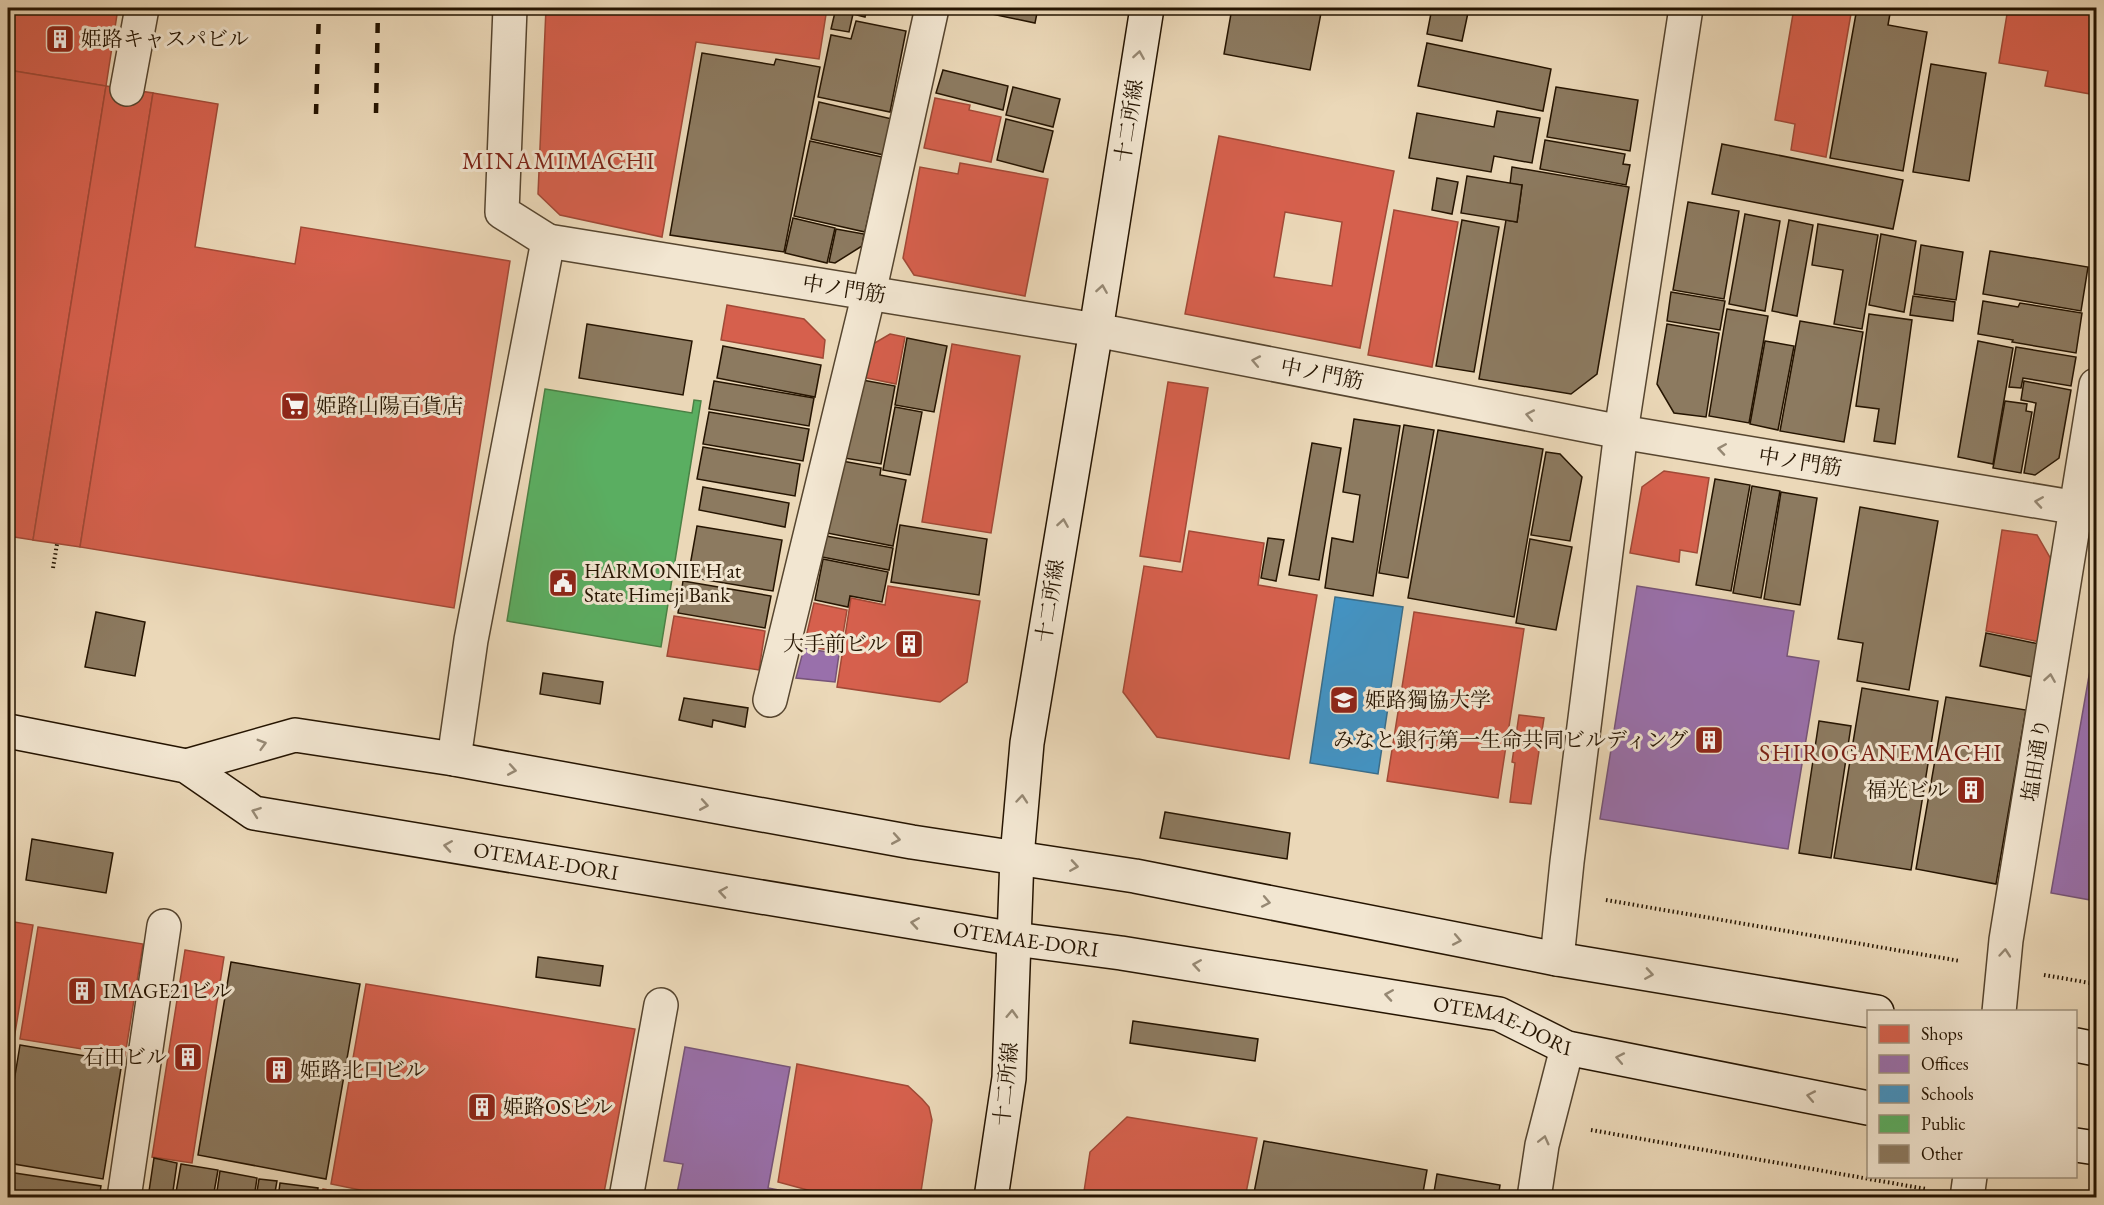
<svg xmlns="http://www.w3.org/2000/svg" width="2104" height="1205" viewBox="0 0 2104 1205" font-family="'EB Garamond','Noto Serif JP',serif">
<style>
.shops{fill:#d6604d;stroke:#a14936;stroke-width:1.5;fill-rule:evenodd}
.offices{fill:#9970ab;stroke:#765478;stroke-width:1.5}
.schools{fill:#4393c3;stroke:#3a6d89;stroke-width:1.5}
.public{fill:#5aae61;stroke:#4a8044;stroke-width:1.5}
.building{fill:#8c7a60;stroke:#251401;stroke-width:1.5}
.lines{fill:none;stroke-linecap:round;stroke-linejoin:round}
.street-casing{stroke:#56452f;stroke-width:36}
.secondary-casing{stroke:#251401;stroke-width:36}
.path{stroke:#251401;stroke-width:4;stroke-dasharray:1.5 3;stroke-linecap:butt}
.street{stroke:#f2e6d1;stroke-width:33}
.secondary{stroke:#f2e6d1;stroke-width:33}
.rail{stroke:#251401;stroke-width:4.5;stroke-dasharray:10 10;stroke-linecap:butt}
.oneway{stroke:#968873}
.labels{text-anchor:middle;stroke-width:6;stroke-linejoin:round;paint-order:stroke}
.poi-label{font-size:21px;fill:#251401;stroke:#f2e6d1;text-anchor:start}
.street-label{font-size:21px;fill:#251401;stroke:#f2e6d1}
.quarter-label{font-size:24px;letter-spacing:1.5px;fill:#7a1f14;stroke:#f2e6d1}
</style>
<rect width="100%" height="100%" fill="#ebd8b8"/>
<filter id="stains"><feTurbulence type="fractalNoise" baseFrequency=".00333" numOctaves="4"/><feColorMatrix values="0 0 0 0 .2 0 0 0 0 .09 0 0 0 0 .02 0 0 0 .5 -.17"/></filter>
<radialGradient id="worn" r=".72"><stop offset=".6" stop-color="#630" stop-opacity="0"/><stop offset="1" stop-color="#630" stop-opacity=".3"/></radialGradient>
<g class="shops">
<path d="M8 8H118L106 86 8 70Z"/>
<path d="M546 8H827L819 59 696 42 662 237 560 215 538 194Z"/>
<path d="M1619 8H1656L1654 14Z"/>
<path d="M1794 8H1852L1826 157 1791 150 1795 124 1775 120Z"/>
<path d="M2008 8H2096V95L2045 86 2048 71 1999 63Z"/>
<path d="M8 70 106 86 33 540 8 536Z"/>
<path d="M106 86 153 93 80 547 33 540Z"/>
<path d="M153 93 218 104 195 247 295 264 301 227 510 261 454 608 80 547Z"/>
<path d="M935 98 970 105 969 110 1001 117 991 162 924 148Z"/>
<path d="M1219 136 1394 171 1360 348 1185 314ZM1285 212 1342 222 1332 286 1274 277Z"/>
<path d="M960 163 1048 179 1025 296 914 275 903 258 920 167 958 174Z"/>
<path d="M1394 210 1458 222 1432 367 1368 355Z"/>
<path d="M727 305 804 319 825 340 823 358 721 340Z"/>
<path d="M890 334 905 337 896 384 857 376 861 351Z"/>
<path d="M952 344 1020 356 991 533 922 522Z"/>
<path d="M1168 382 1208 388 1180 562 1140 556Z"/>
<path d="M1664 471 1709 478 1697 553 1680 550 1679 562 1630 553 1642 487Z"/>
<path d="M2002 530 2037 535 2052 561 2040 642 1986 631Z"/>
<path d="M1189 531 1264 543 1258 585 1317 595 1289 759 1157 737 1123 692 1144 566 1182 572Z"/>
<path d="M888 586 980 601 967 682 940 702 837 687 851 598 885 605Z"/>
<path d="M814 603 847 610 840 652 804 646Z"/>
<path d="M1414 612 1524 629 1498 798 1387 781Z"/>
<path d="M674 616 765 631 759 670 667 656Z"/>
<path d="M1519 715 1544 718 1531 804 1510 802 1515 763 1512 762Z"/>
<path d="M8 921 33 925 8 1075Z"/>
<path d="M38 927 143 944 125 1056 20 1039Z"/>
<path d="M185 950 224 957 192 1163 152 1157Z"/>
<path d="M366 984 635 1029 603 1198H399L331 1184Z"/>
<path d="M797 1064 908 1086 922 1099 929 1107 932 1120 920 1198H813L815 1192 778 1182Z"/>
<path d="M1127 1117 1257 1138 1245 1198H1083L1090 1152Z"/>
<path d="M323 1189 370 1197V1198H322Z"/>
</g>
<g class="offices">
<path d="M1637 586 1794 611 1787 656 1819 661 1788 849 1600 819Z"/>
<path d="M2096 636V901L2051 893Z"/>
<path d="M804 648 839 654 835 682 796 678Z"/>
<path d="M685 1047 790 1067 768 1188 806 1195 805 1198H676L683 1164 664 1161Z"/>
</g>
<path class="schools" d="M1335 597 1403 607 1378 774 1310 763Z"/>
<path class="public" d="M545 389 692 413 694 400 701 401 661 647 507 621Z"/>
<g class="building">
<path d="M836 8H867L865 17 853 14 849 32 831 29Z"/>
<path d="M977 8H1038L1035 23 977 11Z"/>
<path d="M1232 8H1322L1310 70 1224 54Z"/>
<path d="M1432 8H1469L1462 41 1427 34Z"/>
<path d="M1857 8H1891L1888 25 1927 32 1903 171 1830 158Z"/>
<path d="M856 21 906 31 890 112 818 97 831 35 851 39Z"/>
<path d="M1427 43 1551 69 1543 111 1418 86Z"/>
<path d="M702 53 774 65 776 59 820 67 784 252 670 235Z"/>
<path d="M1931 64 1986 73 1969 181 1913 172Z"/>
<path d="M943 70 1008 86 1003 110 936 93Z"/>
<path d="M1013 87 1060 99 1053 127 1006 115Z"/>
<path d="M1556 87 1638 100 1630 151 1547 137Z"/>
<path d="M819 102 892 119 884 155 811 139Z"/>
<path d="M1497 111 1540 118 1532 163 1494 156 1491 172 1409 158 1417 113 1494 127Z"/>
<path d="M1006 119 1053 131 1043 172 997 160Z"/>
<path d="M1545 140 1625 154 1623 164 1630 165 1626 185 1540 169Z"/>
<path d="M810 141 882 157 865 232 794 216Z"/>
<path d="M1722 144 1903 180 1893 229 1712 194Z"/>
<path d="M1512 167 1629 187 1597 374 1571 394 1479 379 1506 220 1517 222 1522 185 1510 184Z"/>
<path d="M1467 176 1522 185 1517 222 1461 213Z"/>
<path d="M1437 178 1458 182 1452 214 1432 210Z"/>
<path d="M1688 202 1739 211 1724 299 1673 290Z"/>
<path d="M1745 214 1780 221 1765 311 1729 304Z"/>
<path d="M793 218 835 228 827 263 785 253Z"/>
<path d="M1462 220 1499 227 1474 372 1436 366Z"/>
<path d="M1789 220 1813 225 1797 316 1772 311Z"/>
<path d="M1818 224 1878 235 1862 329 1834 324 1843 270 1812 265Z"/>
<path d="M836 229 864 234 862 246 835 263 829 262Z"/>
<path d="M1881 234 1916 241 1904 312 1869 305Z"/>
<path d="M1921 245 1963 252 1956 300 1914 294Z"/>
<path d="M1990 251 2088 267 2081 311 1983 294Z"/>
<path d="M1671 292 1725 301 1720 330 1667 321Z"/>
<path d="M1913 296 1955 302 1953 321 1910 315Z"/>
<path d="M1983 301 2018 307 2020 303 2082 313 2076 353 2012 342 2013 340 1978 334Z"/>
<path d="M1727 309 1768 316 1749 423 1709 416Z"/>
<path d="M1869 314 1912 320 1895 444 1874 441 1879 409 1856 406Z"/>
<path d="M1800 321 1863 332 1844 442 1780 431Z"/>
<path d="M587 324 692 341 683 395 579 378Z"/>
<path d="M1667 324 1719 333 1706 417 1674 413 1657 384Z"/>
<path d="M907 338 947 346 934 412 895 405Z"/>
<path d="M1765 341 1794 346 1778 430 1750 424Z"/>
<path d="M1978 341 2013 348 1993 464 1958 457Z"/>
<path d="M723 346 821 365 815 397 717 378Z"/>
<path d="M2016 347 2076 357 2071 386 2023 378 2021 388 2009 387Z"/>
<path d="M857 379 895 386 881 464 844 458Z"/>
<path d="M714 381 814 398 809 426 709 409Z"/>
<path d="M2024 381 2071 390 2059 458 2035 475 2024 473 2036 403 2021 400Z"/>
<path d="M2005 401 2027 404 2026 411 2032 412 2021 473 1993 468Z"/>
<path d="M895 407 922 412 910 475 883 470Z"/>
<path d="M709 412 809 429 803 461 703 444Z"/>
<path d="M1354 419 1400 426 1373 596 1325 588 1332 538 1353 542 1360 495 1343 492Z"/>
<path d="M1404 425 1434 430 1408 578 1379 573Z"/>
<path d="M1438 430 1543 449 1514 617 1408 598Z"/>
<path d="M1312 443 1341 448 1319 580 1289 575Z"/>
<path d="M703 447 800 464 795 496 697 479Z"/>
<path d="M1546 452 1560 454 1582 477 1570 541 1531 535Z"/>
<path d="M842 461 881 468 880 475 906 480 893 546 827 533Z"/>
<path d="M1715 479 1750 485 1731 591 1696 585Z"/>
<path d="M1752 486 1780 491 1761 598 1733 593Z"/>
<path d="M703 487 789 503 785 527 699 510Z"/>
<path d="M1781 492 1817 498 1800 605 1764 599Z"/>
<path d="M1860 507 1938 521 1909 690 1857 681 1863 643 1838 639Z"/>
<path d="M900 525 987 539 979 595 891 582Z"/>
<path d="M697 526 782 540 773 591 688 577Z"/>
<path d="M826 536 893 548 889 570 822 557Z"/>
<path d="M1268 538 1284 540 1276 581 1261 578Z"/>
<path d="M1530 539 1572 547 1556 630 1516 623Z"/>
<path d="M823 559 888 572 882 602 850 596 848 607 815 600Z"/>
<path d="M683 581 771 596 765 628 678 613Z"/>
<path d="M96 612 145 622 135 676 85 667Z"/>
<path d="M1986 633 2039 644 2033 677 1980 666Z"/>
<path d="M543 673 603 682 600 704 540 694Z"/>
<path d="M1862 688 1938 701 1911 870 1834 858Z"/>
<path d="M1946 697 2026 710 1996 884 1916 869Z"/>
<path d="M684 698 748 708 745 727 713 720 712 727 679 720Z"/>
<path d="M1819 721 1851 726 1831 858 1799 853Z"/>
<path d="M1165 812 1290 833 1287 859 1160 838Z"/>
<path d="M32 839 113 853 106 893 26 880Z"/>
<path d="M538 957 603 966 600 986 536 977Z"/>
<path d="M231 962 360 984 326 1179 198 1155Z"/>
<path d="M1133 1021 1258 1039 1255 1061 1130 1043Z"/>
<path d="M20 1045 122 1062 103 1179 8 1163V1118Z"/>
<path d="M1264 1141 1427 1170 1422 1198H1253Z"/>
<path d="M154 1158 177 1163 172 1198H148Z"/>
<path d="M181 1164 218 1170 213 1198H175Z"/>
<path d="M220 1171 257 1178 254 1198H216Z"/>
<path d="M8 1172 101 1186 99 1198H8Z"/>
<path d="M1437 1174 1500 1185 1498 1198H1433Z"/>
<path d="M259 1179 277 1181 274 1198H256Z"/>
<path d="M280 1183 318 1188 317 1198H278Z"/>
</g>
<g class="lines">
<g class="street-casing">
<g id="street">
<path d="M127 89 142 8"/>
<path d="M548 241 1096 330 1621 432 2096 511"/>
<path d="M770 700 869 293 932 8"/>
<path d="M454 759 471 640 548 241 502 212 510 8"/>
<path d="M1557 959 1567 862 1621 432 1686 8"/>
<path d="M1999 1012 2006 940 2096 385"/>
<path d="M124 1198 164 926"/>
<path d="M626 1198 661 1005"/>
<path d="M1534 1198 1542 1145 1567 1048"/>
<path d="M1967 1198 1970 1176"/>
</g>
</g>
<g class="secondary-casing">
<g id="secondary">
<path id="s1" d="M8 731 186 766 254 813 1015 939 1121 953 1499 1014 1567 1048 1868 1108"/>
<path d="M186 766 295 735 454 759 912 842 1135 876 1557 959 1877 1012"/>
<path d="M2076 1045 2096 1049"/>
<path d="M2076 1145 2096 1148"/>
<path d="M991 1198 1009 1078 1017 857 1027 743 1096 330 1147 8"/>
</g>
</g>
<g class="path">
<path d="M53 568 57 544"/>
<path d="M1606 900 1960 961"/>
<path d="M2044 975 2096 984"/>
<path d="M1591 1130 1926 1189"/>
</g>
<use href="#street" class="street"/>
<use href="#secondary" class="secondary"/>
<g class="rail">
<path d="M376 113 378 8"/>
<path d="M316 114 319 8"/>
</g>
</g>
<defs><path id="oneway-chevron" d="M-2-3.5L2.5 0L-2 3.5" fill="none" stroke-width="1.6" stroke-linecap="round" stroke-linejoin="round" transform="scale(1.5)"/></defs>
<g class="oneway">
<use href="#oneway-chevron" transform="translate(1139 55) rotate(-81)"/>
<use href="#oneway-chevron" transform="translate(1102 289) rotate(-81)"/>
<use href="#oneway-chevron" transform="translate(1256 361) rotate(-169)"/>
<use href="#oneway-chevron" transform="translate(1530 415) rotate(-169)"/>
<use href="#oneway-chevron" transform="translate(1722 449) rotate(-171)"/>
<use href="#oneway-chevron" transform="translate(2039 502) rotate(-171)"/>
<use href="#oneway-chevron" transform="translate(1063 523) rotate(-81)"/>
<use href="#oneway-chevron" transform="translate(2050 678) rotate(-81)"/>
<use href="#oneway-chevron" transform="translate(262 744) rotate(-16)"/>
<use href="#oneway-chevron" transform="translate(512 770) rotate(10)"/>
<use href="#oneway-chevron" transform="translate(1022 799) rotate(-85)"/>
<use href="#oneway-chevron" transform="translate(704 805) rotate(10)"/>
<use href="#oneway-chevron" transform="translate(256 812) rotate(-160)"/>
<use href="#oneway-chevron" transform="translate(896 839) rotate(10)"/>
<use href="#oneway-chevron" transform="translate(448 846) rotate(-171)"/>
<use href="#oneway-chevron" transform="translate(1074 866) rotate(9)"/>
<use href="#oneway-chevron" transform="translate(723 892) rotate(-171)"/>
<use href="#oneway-chevron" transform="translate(1266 902) rotate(11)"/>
<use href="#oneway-chevron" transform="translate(915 923) rotate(-171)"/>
<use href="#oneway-chevron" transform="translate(1457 940) rotate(11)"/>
<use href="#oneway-chevron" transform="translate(2005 953) rotate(-85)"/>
<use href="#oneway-chevron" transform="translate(1197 965) rotate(-171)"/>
<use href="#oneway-chevron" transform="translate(1649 974) rotate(9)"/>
<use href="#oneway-chevron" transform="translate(1389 995) rotate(-171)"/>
<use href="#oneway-chevron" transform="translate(1012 1014) rotate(-88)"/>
<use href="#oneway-chevron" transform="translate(1620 1058) rotate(-169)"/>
<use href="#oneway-chevron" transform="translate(1811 1096) rotate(-169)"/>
<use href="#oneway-chevron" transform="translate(1544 1140) rotate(-76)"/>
</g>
<defs>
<g id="building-square" transform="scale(1.5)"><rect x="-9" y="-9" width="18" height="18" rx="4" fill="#8f2418" stroke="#f2e6d1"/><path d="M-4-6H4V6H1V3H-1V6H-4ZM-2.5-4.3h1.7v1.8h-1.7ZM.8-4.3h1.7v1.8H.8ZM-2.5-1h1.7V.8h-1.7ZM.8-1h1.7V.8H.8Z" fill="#fff"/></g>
<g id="supermarket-square" transform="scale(1.5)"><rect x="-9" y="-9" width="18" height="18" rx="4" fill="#8f2418" stroke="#f2e6d1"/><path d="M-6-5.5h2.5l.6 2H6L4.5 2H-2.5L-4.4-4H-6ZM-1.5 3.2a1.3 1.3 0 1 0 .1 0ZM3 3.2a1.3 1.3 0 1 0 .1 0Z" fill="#fff"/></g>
<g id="civic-square" transform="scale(1.5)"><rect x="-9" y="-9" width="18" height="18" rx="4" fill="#8f2418" stroke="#f2e6d1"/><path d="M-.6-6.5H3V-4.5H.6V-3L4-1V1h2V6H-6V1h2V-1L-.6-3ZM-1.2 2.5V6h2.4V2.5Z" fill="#fff"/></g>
<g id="university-square" transform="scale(1.5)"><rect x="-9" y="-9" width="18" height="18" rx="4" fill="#8f2418" stroke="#f2e6d1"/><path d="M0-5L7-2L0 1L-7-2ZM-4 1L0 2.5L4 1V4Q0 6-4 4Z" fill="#fff"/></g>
</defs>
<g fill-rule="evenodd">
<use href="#building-square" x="60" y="39"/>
<use href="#supermarket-square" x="295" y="406"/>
<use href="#civic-square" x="563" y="583"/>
<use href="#building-square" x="909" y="644"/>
<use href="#university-square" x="1344" y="700"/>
<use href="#building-square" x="1709" y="740"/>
<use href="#building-square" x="1971" y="790"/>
<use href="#building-square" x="82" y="991"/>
<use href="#building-square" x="188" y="1057"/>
<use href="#building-square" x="279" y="1070"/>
<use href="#building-square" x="482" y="1107"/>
</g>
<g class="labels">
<g class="poi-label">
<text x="81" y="46">姫路キャスパビル</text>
<text x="316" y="413">姫路山陽百貨店</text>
<text x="584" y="578">HARMONIE H at<tspan x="584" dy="24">State Himeji Bank</tspan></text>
<text x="888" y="651" text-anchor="end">大手前ビル</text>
<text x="1365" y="707">姫路獨協大学</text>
<text x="1688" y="747" text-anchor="end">みなと銀行第一生命共同ビルディング</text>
<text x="1950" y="797" text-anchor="end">福光ビル</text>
<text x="103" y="998">IMAGE21ビル</text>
<text x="167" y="1064" text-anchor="end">石田ビル</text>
<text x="300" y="1077">姫路北口ビル</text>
<text x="503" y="1114">姫路OSビル</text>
</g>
<g class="street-label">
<text transform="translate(1129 121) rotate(-81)" y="7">十二所線</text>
<text transform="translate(844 289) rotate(9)" y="7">中ノ門筋</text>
<text transform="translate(1322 374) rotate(11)" y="7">中ノ門筋</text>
<text transform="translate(1800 462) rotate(9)" y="7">中ノ門筋</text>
<text transform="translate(1050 601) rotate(-81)" y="7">十二所線</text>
<text transform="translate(2036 760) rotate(-81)" y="7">塩田通り</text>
<text dy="7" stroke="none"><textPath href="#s1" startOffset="560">OTEMAE-DORI</textPath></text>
<text dy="7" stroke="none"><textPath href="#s1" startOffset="1046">OTEMAE-DORI</textPath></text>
<text dy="7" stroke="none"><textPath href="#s1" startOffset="1532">OTEMAE-DORI</textPath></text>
<text transform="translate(1006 1084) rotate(-84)" y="7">十二所線</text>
</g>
<g class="quarter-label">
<text x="559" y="169">MINAMIMACHI</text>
<text x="1881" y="761">SHIROGANEMACHI</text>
</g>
</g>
<rect width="2104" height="1205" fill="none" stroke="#ebd8b8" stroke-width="30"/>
<rect x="9" y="9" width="2086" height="1187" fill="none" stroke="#251401" stroke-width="3"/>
<rect x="15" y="15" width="2074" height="1175" fill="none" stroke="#251401" stroke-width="1.5"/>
<rect x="1867" y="1010" width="210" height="168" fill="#f2e6d1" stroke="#a0927e" stroke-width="1.5"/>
<rect x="1879" y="1025" width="30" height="18" fill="#d6604d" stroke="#a0927e" stroke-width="1.5"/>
<text x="1921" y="1040" font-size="18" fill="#251401">Shops</text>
<rect x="1879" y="1055" width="30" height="18" fill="#9970ab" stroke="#a0927e" stroke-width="1.5"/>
<text x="1921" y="1070" font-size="18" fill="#251401">Offices</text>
<rect x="1879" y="1085" width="30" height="18" fill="#4393c3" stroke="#a0927e" stroke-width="1.5"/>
<text x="1921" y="1100" font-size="18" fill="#251401">Schools</text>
<rect x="1879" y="1115" width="30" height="18" fill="#5aae61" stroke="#a0927e" stroke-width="1.5"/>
<text x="1921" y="1130" font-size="18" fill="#251401">Public</text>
<rect x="1879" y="1145" width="30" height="18" fill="#8c7a60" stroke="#a0927e" stroke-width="1.5"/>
<text x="1921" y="1160" font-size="18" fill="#251401">Other</text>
<rect width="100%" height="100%" filter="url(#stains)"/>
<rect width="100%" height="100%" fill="url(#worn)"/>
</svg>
